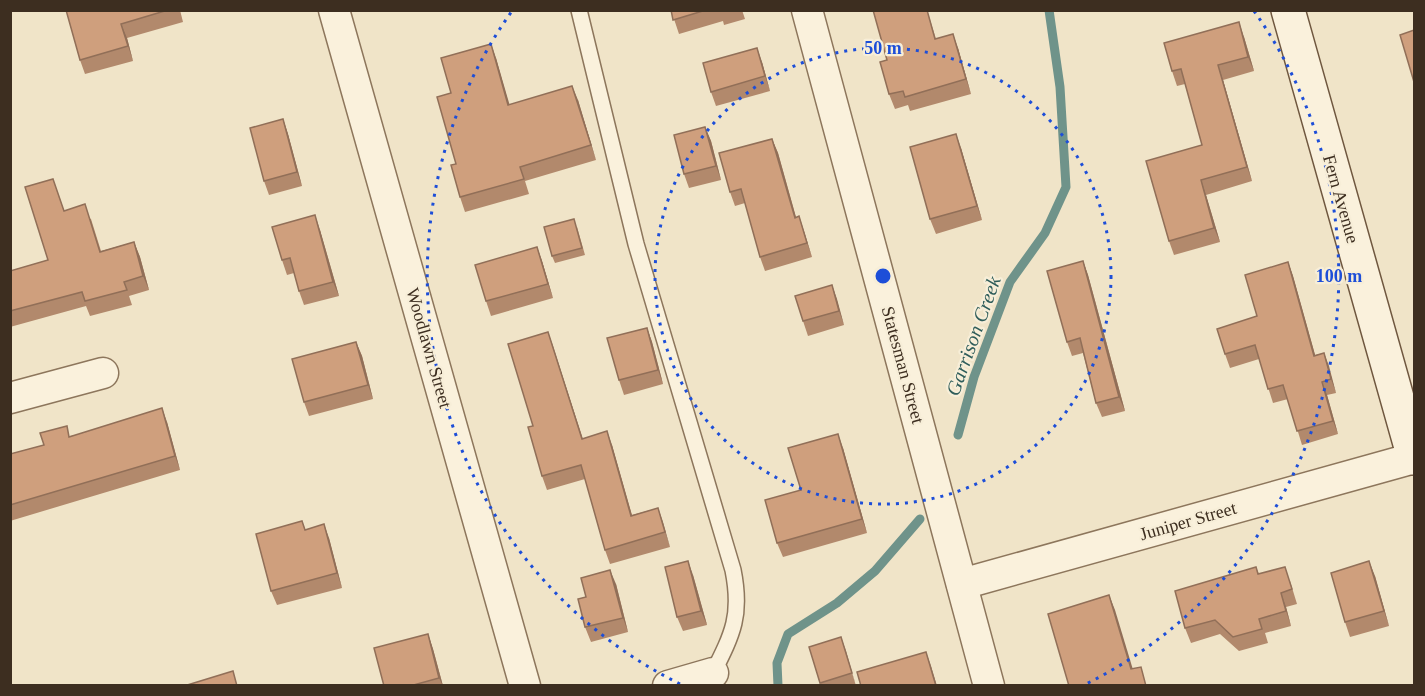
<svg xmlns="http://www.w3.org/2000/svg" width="1425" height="696" viewBox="0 0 1425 696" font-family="'Times New Roman',serif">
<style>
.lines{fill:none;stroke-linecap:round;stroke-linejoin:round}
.stream{stroke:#6f938a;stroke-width:9}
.service-casing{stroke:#8d765c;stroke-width:18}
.minor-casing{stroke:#8d765c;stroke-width:33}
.secondary-casing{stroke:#6f573f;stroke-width:36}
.service{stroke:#faf1dc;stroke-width:15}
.minor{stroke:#faf1dc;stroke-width:30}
.secondary{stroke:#faf1dc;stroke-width:33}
.wall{fill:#b2896c}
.shaded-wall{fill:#916f58}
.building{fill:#cf9f7d;stroke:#916f58;stroke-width:1.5}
.ring{fill:none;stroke:#1d4ed8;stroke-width:3;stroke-dasharray:3 6}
.labels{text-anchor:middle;stroke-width:4.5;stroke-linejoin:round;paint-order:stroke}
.street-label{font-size:18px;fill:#3d2e20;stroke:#f7eed8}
.water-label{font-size:20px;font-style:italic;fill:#2f5d5a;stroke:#f7eed8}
.centre{fill:#1d4ed8;stroke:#f7eed8;stroke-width:3}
.ring-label{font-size:18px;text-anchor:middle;font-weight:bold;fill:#1d4ed8;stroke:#f7eed8;stroke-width:4.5;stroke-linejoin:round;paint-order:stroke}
</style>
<rect width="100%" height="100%" fill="#f0e4c8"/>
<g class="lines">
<g class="stream">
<path d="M958 435 974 377 1010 282 1045 233 1066 187 1060 87 1049 10"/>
<path d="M778 686 777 663 788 634 837 603 875 571 920 519"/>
</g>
<g class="service-casing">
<path id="service" d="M579 10 636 244 733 570C742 615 733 633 713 673"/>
</g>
<g class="minor-casing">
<g id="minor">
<path d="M334 10 525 686"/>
<path d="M807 10 989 686"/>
<path d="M10 398 103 373"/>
<path d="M962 584 1414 458"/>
<path d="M668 686 713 673"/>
</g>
</g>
<g class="secondary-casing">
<path id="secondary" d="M1288 10 1414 458"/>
</g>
<use href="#service" class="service"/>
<use href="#minor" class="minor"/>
<use href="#secondary" class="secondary"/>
</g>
<g class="wall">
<path d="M66 10H180L183 22 127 38 133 61 85 74 80 60Z"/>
<path d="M671 10H742L745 19 724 25 723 21 679 34Z"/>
<path d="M873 10H927L936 39 958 48 971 94 910 111 908 105 895 109 889 94 887 60Z"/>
<path d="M1244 37 1254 71 1223 80 1252 181 1206 195 1220 242 1174 255 1169 241 1202 145 1185 84 1177 86 1172 71Z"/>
<path d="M496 58 509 105 578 100 596 160 525 181 529 194 465 212 460 197 456 164 451 93Z"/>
<path d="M762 62 770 91 716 106 711 92Z"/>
<path d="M283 119 288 134 302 186 269 195 264 181Z"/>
<path d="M705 127 711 141 721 180 689 188 684 174Z"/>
<path d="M772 139 778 153 796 217 799 216 812 257 765 271 760 257 745 203 735 206 730 192Z"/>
<path d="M961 148 982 220 936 234 930 219Z"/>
<path d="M53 179 64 211 91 219 101 251 134 242 140 257 149 290 129 296 132 305 90 316 86 306 10 327V271L48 260Z"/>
<path d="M577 227 585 255 555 263 552 256Z"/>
<path d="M320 230 339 296 304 305 299 291 294 273 287 275 282 260Z"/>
<path d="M537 247 542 261 553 298 491 316 486 301Z"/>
<path d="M1083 261 1088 275 1125 411 1102 417 1096 403 1083 353 1072 356 1067 342Z"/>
<path d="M1288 262 1293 276 1315 355 1324 353 1336 393 1327 395 1338 434 1302 445 1288 399 1273 403 1259 359 1230 368 1225 354 1257 316Z"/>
<path d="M832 285 844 325 808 336 803 321Z"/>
<path d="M647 328 652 342 663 384 624 395 619 380Z"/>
<path d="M548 332 583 439 612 445 632 515 658 508 670 547 610 564 605 550 585 479 547 490 542 476 533 426Z"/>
<path d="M356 342 362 356 373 399 309 416 304 402Z"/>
<path d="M167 422 180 470 10 521V454L44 445 70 436Z"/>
<path d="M843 448 867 533 783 557 777 543 801 490Z"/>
<path d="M302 521 305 529 329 538 342 588 277 605 271 591Z"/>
<path d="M1256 567 1259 574 1290 581 1297 604 1286 607 1291 626 1265 633 1268 643 1239 651 1220 634 1191 643 1185 628Z"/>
<path d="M693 575 707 625 683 631 677 617Z"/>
<path d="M1375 576 1389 626 1350 637 1345 622Z"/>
<path d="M616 584 628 632 591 642 585 627 586 597Z"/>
<path d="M428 634 433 649 443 686H384Z"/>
<path d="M841 637 856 686H821L809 647Z"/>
</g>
<g class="shaded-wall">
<path d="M1239 22 1244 37 1254 71 1248 57Z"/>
<path d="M121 24 127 38 133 61 128 46Z"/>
<path d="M953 34 958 48 971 94 966 79Z"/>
<path d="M491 44 496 58 514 120 508 105Z"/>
<path d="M757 48 762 62 770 91 765 76Z"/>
<path d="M1218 65 1223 80 1252 181 1247 167Z"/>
<path d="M572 86 578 100 596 160 591 145Z"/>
<path d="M283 119 288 134 302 186 297 172Z"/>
<path d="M705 127 711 141 721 180 716 166Z"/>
<path d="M956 134 961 148 982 220 977 206Z"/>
<path d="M772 139 778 153 800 232 795 218Z"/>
<path d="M1201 180 1206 195 1220 242 1214 228Z"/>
<path d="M315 215 320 230 339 296 333 282Z"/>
<path d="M799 216 804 231 812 257 807 243Z"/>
<path d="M134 242 140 257 149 290 143 276Z"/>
<path d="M537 247 542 261 553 298 548 284Z"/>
<path d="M1083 261 1088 275 1125 411 1119 397Z"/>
<path d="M1288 262 1293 276 1319 369 1314 356Z"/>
<path d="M832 285 837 299 844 325 839 311Z"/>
<path d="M647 328 652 342 663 384 658 370Z"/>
<path d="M548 332 553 346 587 453 582 439Z"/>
<path d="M356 342 362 356 373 399 368 385Z"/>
<path d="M1324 353 1329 366 1336 393 1331 379Z"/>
<path d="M1322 382 1327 395 1338 434 1333 421Z"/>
<path d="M162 408 167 422 180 470 175 456Z"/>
<path d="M607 431 612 445 636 530 631 516Z"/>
<path d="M838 434 843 448 867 533 862 519Z"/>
<path d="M658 508 663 522 670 547 665 532Z"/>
<path d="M324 524 329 538 342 588 337 573Z"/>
<path d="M688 561 693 575 707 625 701 611Z"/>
<path d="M1369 561 1375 576 1389 626 1384 611Z"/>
<path d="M610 570 616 584 628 632 623 618Z"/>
<path d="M1281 593 1286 607 1291 626 1286 611Z"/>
<path d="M1109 595 1115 610 1137 683 1131 669Z"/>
<path d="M428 634 433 649 443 686 439 678Z"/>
<path d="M841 637 846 651 856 686 852 673Z"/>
<path d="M926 652 931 666 937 686H936Z"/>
</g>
<g class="building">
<path d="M66 10H168L121 24 128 46 80 60Z"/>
<path d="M671 10H706L673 20Z"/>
<path d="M873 10H927L935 39 953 34 966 79 905 97 903 91 889 94 880 62 887 60Z"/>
<path d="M1239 22 1248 57 1218 65 1247 167 1201 180 1214 228 1169 241 1146 161 1202 145 1181 69 1172 71 1164 43Z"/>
<path d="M1414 30V82L1400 35Z"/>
<path d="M491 44 508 105 572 86 591 145 520 167 524 179 460 197 451 165 456 164 437 97 451 93 441 58Z"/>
<path d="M757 48 765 76 711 92 703 63Z"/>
<path d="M283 119 297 172 264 181 250 128Z"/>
<path d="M705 127 716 166 684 174 674 135Z"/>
<path d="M956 134 977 206 930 219 910 147Z"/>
<path d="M772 139 795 218 799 216 807 243 760 257 741 189 730 192 719 153Z"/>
<path d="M53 179 64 211 85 204 100 252 134 242 143 276 124 282 127 290 85 301 82 292 10 311V271L48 260 25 187Z"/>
<path d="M315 215 333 282 299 291 290 258 282 260 272 227Z"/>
<path d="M574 219 582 248 552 256 544 227Z"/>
<path d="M537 247 548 284 486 301 475 265Z"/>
<path d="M1083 261 1119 397 1096 403 1080 338 1067 342 1047 271Z"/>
<path d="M1288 262 1314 356 1324 353 1331 379 1322 382 1333 421 1297 431 1283 385 1268 389 1255 345 1225 354 1217 329 1257 316 1245 275Z"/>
<path d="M832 285 839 311 803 321 795 296Z"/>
<path d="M647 328 658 370 619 380 607 338Z"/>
<path d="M548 332 582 439 607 431 631 516 658 508 665 532 605 550 581 465 542 476 528 427 533 426 508 344Z"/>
<path d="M356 342 368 385 304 402 292 359Z"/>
<path d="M162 408 175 456 10 505V454L44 445 40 433 67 426 69 437Z"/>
<path d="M838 434 862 519 777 543 765 500 801 490 788 448Z"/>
<path d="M302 521 305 530 324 524 337 573 271 591 256 534Z"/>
<path d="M688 561 701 611 677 617 665 567Z"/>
<path d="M1369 561 1384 611 1345 622 1331 573Z"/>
<path d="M1256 567 1258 574 1285 567 1292 589 1281 593 1286 611 1259 619 1262 629 1233 637 1215 620 1185 628 1175 591Z"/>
<path d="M610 570 623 618 585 627 578 599 586 597 581 578Z"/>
<path d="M1109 595 1131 669 1141 667 1146 686H1069L1048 614Z"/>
<path d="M428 634 439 678 410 686H384L374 648Z"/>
<path d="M841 637 852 673 820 683 809 647Z"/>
<path d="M926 652 936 686H861L857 672Z"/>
<path d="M233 671 237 686H184Z"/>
</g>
<g class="ring">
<circle cx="883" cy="276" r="228"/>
<path d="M680 684A456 456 0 0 1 512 11M1254 11A456 456 0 0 1 1086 684"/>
</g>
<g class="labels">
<g class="street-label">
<text transform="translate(1341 199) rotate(74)" y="6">Fern Avenue</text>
<text transform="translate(429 348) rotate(74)" y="6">Woodlawn Street</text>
<text transform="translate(903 365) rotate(75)" y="6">Statesman Street</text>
<text transform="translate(1188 521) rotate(-16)" y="6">Juniper Street</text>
</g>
<g class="water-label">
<text transform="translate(973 336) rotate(-70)" y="7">Garrison Creek</text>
</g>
</g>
<circle cx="883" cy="276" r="9" class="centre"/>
<g class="ring-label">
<text x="883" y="54">50 m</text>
<text x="1339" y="282">100 m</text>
</g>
<rect width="1425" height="696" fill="none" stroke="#3d2e20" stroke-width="24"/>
</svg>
